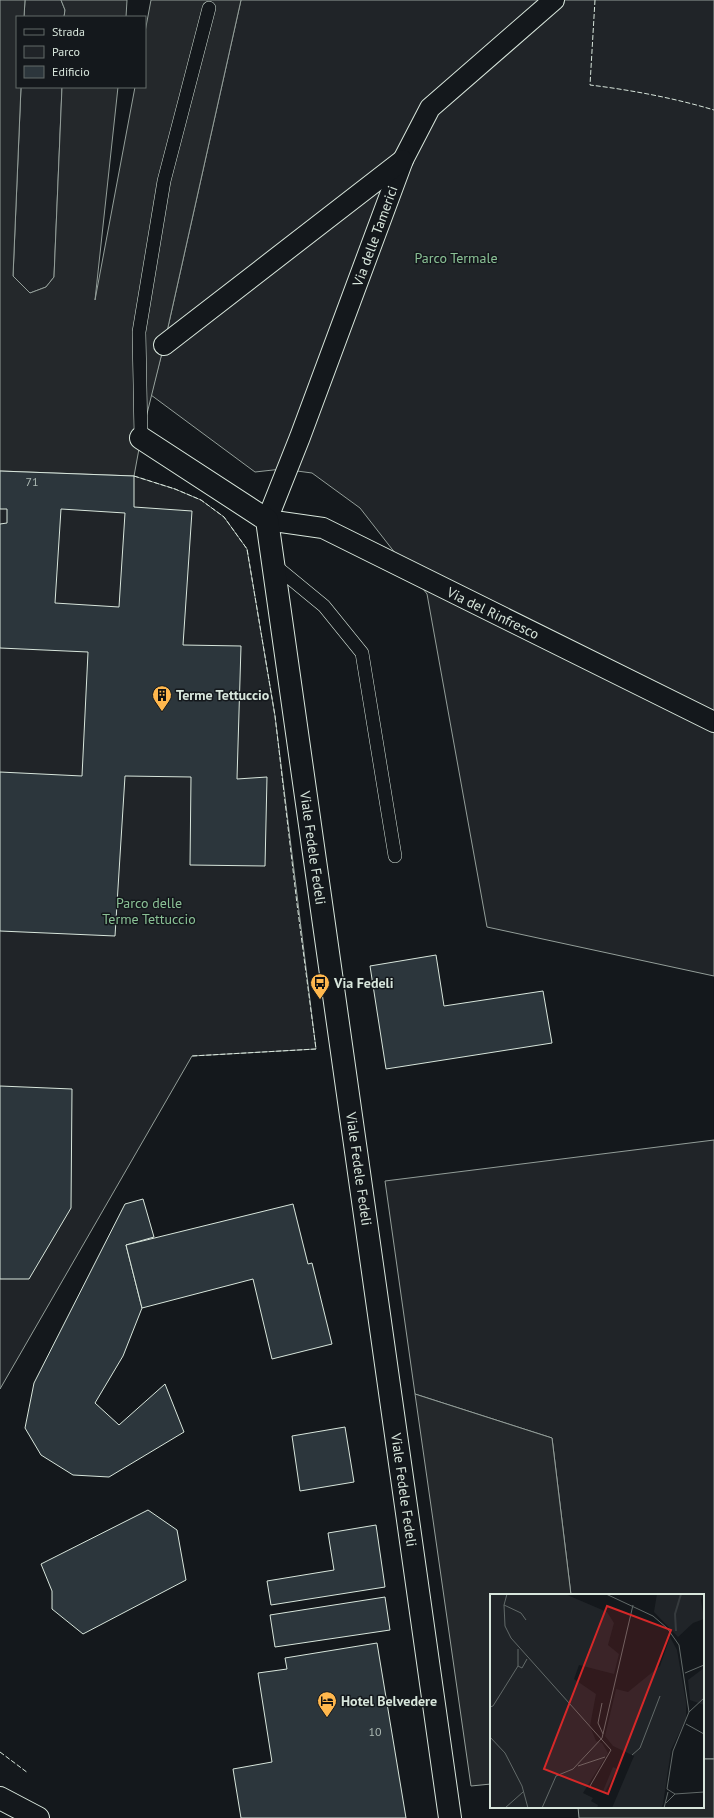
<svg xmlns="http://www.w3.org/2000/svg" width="714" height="1818" viewBox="0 0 714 1818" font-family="'PT Sans',sans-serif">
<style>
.green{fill:#202428;stroke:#939e99}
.parking{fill:#24282b;stroke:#939e99}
.building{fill:#2c363c;stroke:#d8e6dc;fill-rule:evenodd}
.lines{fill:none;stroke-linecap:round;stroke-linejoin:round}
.service-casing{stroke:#d8e6dc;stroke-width:14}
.pedestrian-casing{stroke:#d8e6dc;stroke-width:22}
.minor-casing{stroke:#d8e6dc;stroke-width:24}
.secondary-casing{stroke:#d8e6dc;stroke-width:24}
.service{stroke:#14181c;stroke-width:13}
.pedestrian{stroke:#14181c;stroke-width:20}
.minor{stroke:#14181c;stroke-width:22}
.secondary{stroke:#14181c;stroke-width:22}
.fence{stroke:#d8e6dc;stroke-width:1;stroke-dasharray:5 2;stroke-linecap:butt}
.labels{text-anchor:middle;stroke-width:3;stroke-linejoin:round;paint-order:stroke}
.number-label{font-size:12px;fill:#adbab4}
.street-label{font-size:14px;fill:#d8e6dc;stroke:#14181c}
.park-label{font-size:14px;fill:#8ac095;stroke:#14181c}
.poi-label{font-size:14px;font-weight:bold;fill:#d8e6dc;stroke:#14181c;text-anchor:start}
.inset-river{fill:none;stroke:#363b3e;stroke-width:2}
.inset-road{fill:none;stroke:#626a69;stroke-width:1}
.view{fill:#d62828;fill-opacity:0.15;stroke:#d62828;stroke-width:2}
.inset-edge{fill:none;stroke:#d8e6dc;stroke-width:2}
</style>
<rect width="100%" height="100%" fill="#14181c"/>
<g class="green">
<path d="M25 0H61L65 10 64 17H24Z"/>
<path d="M241 0H714V976L487 927 427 594 360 508 312 473 282 469 255 472 151 395 164 345Z"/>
<path d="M21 87H62L54 277 46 287 30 293 13 277Z"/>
<path d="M0 472 134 476 175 489 201 500 224 517 247 549 275 716 316 1049 192 1056 0 1389Z"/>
<path d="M714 1140V1759H703V1595H571L552 1438 415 1394 385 1181Z"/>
</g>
<g class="parking">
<path d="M0 0H25L24 17H17V87H21L13 276 30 293 46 287 54 277 62 87H118L95 300 135 87H145V32L151 0H241L164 345 141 438 134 476 0 471Z"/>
<path d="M61 0H127L126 17H64L65 10Z"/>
<path d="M415 1394 552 1438 571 1595H491V1784L471 1786Z"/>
<path d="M703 1759H714V1818H579L578 1807H703Z"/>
</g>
<g class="building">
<path d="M0 471 134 476V507L192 511 183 645 241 646 237 779 267 777 265 866 190 865 191 777 125 776 115 936 0 931V772L82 776 88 652 0 648V524L7 523V509H0ZM61 509 125 513 119 607 55 603Z"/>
<path d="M436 955 444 1006 543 991 552 1043 386 1069 370 966Z"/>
<path d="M0 1086 72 1089 71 1208 29 1279H0Z"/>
<path d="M143 1199 154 1237 126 1245 142 1308 123 1356 95 1403 119 1425 165 1384 184 1432 109 1477 73 1475 41 1455 25 1428 34 1383 125 1204Z"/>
<path d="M293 1204 308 1264 312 1263 332 1344 272 1359 253 1279 142 1308 126 1245Z"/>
<path d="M345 1427 354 1482 300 1491 292 1436Z"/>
<path d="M148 1510 177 1530 186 1580 83 1634 52 1609V1591L41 1564Z"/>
<path d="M376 1525 385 1587 271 1605 267 1581 334 1570 328 1533Z"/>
<path d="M385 1597 390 1630 275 1647 270 1615Z"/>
<path d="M377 1643 406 1818H241L233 1769 272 1762 258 1673 287 1669 285 1658Z"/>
</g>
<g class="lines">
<g class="service-casing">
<g id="service">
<path d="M141 438 139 332 164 181 209 8"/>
<path d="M273 564 324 606 362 653 395 856"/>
</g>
</g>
<g class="pedestrian-casing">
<g id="pedestrian">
<path d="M554 0 430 108 403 160 300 437 267 520 323 528 714 722"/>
<path d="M164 345 403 160"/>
</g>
</g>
<g class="minor-casing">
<path id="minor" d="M141 438 267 520 450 1818"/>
</g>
<g class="secondary-casing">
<path id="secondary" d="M0 1798 38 1818"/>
</g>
<use href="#service" class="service"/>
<use href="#pedestrian" class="pedestrian"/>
<use href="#minor" class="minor"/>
<use href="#secondary" class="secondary"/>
<g class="fence">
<path d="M595 0 590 85C631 90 674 98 714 110"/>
<path d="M134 476 175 489 201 500 224 517 247 549 275 716 297 904 316 1049 192 1056"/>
<path d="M0 1752 28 1773"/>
</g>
</g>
<defs>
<g id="building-pin" transform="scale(1)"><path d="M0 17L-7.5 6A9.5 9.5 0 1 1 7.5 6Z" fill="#ffb74d" stroke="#14181c"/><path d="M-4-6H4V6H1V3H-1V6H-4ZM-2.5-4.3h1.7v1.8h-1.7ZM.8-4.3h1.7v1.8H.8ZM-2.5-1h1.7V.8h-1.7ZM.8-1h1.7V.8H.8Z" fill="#111"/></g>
<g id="bus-pin" transform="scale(1)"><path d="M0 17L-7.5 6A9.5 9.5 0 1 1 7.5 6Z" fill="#ffb74d" stroke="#14181c"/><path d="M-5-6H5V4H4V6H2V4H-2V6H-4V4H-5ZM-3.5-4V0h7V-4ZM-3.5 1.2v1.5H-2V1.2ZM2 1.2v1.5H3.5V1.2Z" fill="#111"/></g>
<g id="hotel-pin" transform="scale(1)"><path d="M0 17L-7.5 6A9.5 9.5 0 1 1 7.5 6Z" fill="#ffb74d" stroke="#14181c"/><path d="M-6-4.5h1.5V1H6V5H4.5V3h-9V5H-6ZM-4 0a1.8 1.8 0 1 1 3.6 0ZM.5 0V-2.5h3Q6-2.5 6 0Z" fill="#111"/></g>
</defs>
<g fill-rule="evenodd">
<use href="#building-pin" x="162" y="695"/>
<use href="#bus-pin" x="320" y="983"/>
<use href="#hotel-pin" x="327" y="1701"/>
</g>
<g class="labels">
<g class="number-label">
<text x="32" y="486">71</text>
<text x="375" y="1736">10</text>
</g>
<g class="street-label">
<text transform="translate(375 236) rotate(-70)" y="5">Via delle Tamerici</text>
<text transform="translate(493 613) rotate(26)" y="5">Via del Rinfresco</text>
<text transform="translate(313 848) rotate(82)" y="5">Viale Fedele Fedeli</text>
<text transform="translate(359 1169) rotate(82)" y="5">Viale Fedele Fedeli</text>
<text transform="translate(404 1490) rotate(82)" y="5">Viale Fedele Fedeli</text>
</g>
<g class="park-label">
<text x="456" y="263">Parco Termale</text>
<text x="149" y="908">Parco delle<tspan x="149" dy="16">Terme Tettuccio</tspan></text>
</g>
<g class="poi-label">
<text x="176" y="700">Terme Tettuccio</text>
<text x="334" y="988">Via Fedeli</text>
<text x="341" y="1706">Hotel Belvedere</text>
</g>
</g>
<g transform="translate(490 1594)">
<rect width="214" height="214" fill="#14181c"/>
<path d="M0 0H75L117 18 124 29 118 51 129 60 124 80 89 71 84 85 106 100 100 132 106 147 112 149 118 159 93 199 103 204 101 207 108 211 107 214H0ZM167 0H213L211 6 214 25 203 29 188 43 164 18ZM180 43 187 56 196 108V125L181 156 173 210 171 214H122L144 162 123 152 115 142 126 95 138 98 170 72ZM214 74V111L200 106 198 86ZM123 173 127 175 114 200 113 197Z" fill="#202428"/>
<path class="inset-river" d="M186 37 185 20 191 0"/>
<path class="inset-road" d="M17 0 14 11 15 32 21 44 121 156 100 192M116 0 163 22 177 34 189 51 199 118 183 157 177 195 185 200 214 198M14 11 31 19 36 26M28 72 32 74 37 65M195 79 214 71M112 109 108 129 113 140M0 113 3 112 28 72V55M199 118 214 104M196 130 214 140M0 143 15 159 32 192 38 214M112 144 143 11M142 161 150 154 170 102M88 172 115 163M176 209 185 200M15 214 33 198M52 214 66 182 83 175 112 144M174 214 178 198"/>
<path class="view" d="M117 12 181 36 118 200 54 175Z"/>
<rect width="214" height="214" class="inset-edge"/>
</g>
<rect x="16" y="16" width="130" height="72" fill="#14181c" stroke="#626a69"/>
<rect x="24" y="29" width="20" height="6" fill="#14181c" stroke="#626a69"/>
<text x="52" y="36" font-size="12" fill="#d8e6dc">Strada</text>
<rect x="24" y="46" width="20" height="12" fill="#202428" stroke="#626a69"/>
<text x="52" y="56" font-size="12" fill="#d8e6dc">Parco</text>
<rect x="24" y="66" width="20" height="12" fill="#2c363c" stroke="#626a69"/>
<text x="52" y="76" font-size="12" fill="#d8e6dc">Edificio</text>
</svg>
